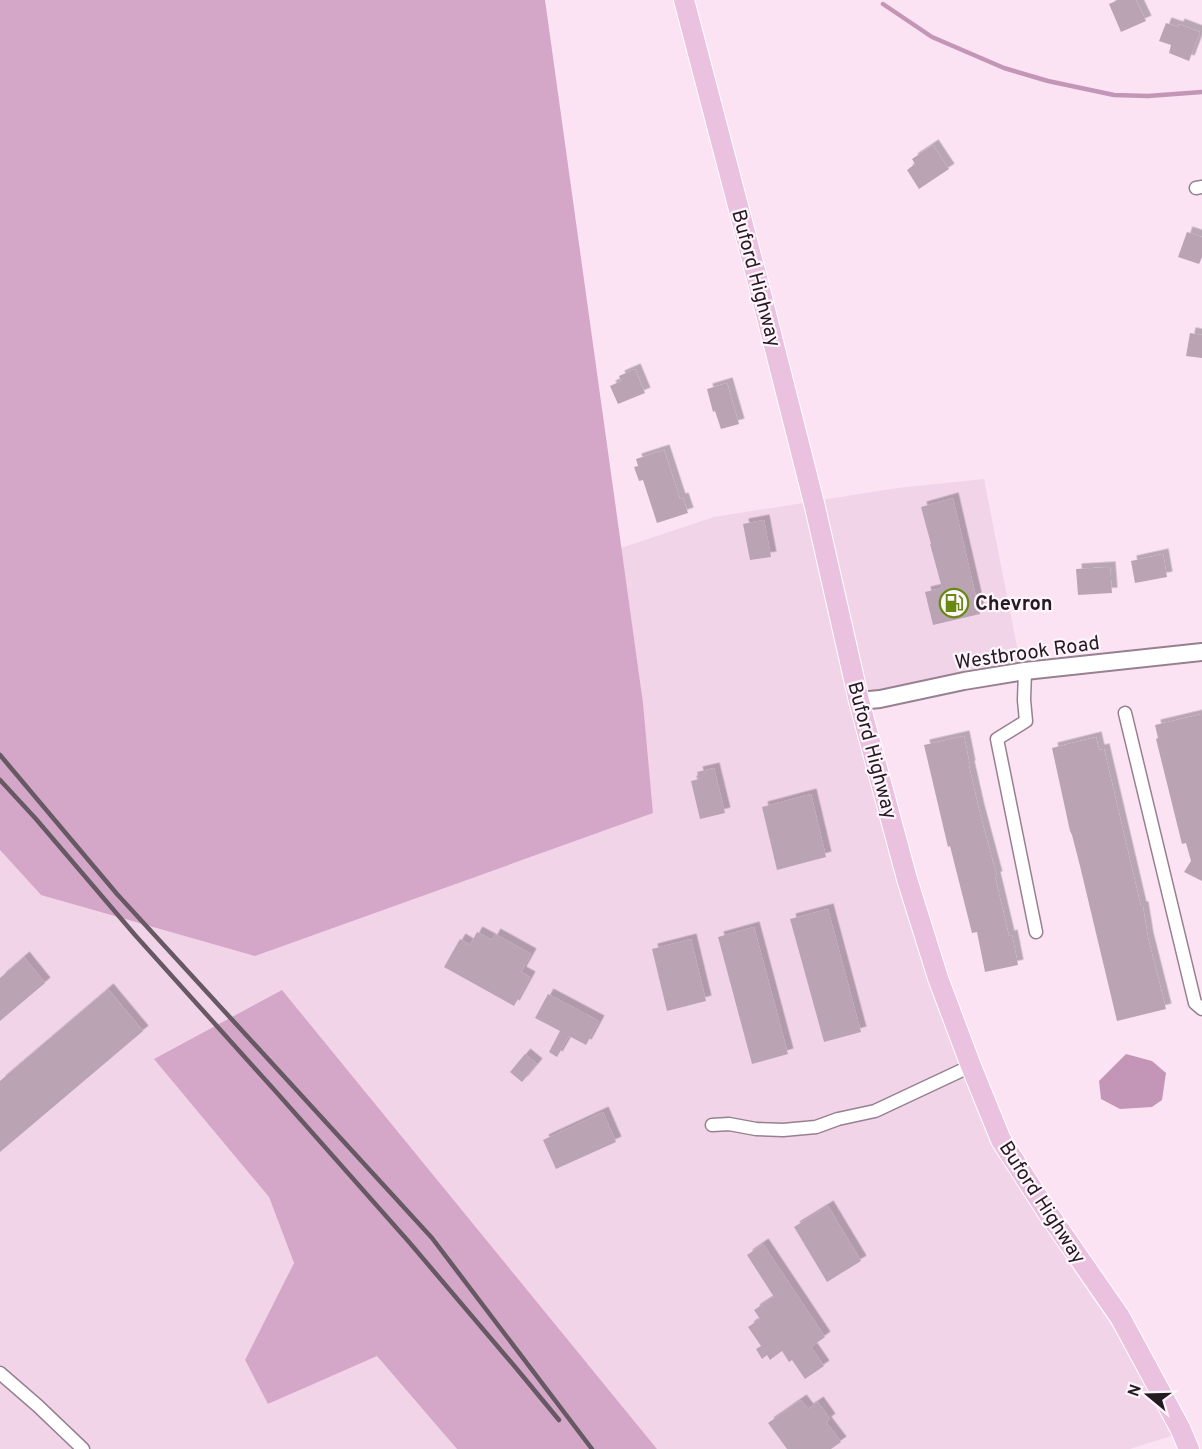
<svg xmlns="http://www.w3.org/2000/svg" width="1202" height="1449" viewBox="0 0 1202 1449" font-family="Overpass,sans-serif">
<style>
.built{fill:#f2d4e9}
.forest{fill:#d4a6c8}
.water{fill:#c396b7}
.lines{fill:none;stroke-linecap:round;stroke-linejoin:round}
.stream{stroke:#c396b7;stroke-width:4.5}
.building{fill:#baa4b4;filter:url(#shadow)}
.street-casing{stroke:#978191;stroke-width:15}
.secondary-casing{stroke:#978191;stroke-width:20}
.primary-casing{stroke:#fff;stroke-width:22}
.street{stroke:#fff;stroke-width:12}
.secondary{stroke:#fff;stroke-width:16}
.primary{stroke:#ebc1e0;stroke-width:20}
.rail{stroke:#665963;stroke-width:4.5}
.labels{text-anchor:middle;stroke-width:4.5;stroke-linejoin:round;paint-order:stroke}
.street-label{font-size:20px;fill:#231b21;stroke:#fff5fc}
.poi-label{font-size:20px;font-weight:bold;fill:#231b21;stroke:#fff5fc;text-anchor:start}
</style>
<defs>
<filter id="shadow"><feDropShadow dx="5.5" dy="-5.5" stdDeviation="0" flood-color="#0004"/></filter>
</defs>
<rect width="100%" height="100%" fill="#fbe3f4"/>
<path class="built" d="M984 479 1021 667 852 696 999 1155 1081 1281 1184 1432 1130 1449H657L282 990 155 1059 269 1197 294 1263 245 1361 269 1404 377 1355 457 1449H0V850L41 895 653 813 643 704 621 548 714 517 897 488Z"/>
<g class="forest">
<path d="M0 0H545L643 703 653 813 255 956 41 895 0 850Z"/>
<path d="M282 990 657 1449H457L377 1356 268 1404 245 1360 294 1263 269 1197 154 1059Z"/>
</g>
<path class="water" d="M1126 1054 1152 1061 1166 1073 1162 1100 1152 1107 1120 1109 1101 1099 1099 1081Z"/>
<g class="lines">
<path class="stream" d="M883 4 932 37 1004 68 1048 81 1114 95 1148 96 1202 92"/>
</g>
<g class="building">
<path d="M1118 0H1136L1146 21 1121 32 1109 4Z"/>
<path d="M1166 23 1178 27 1179 24 1200 32 1189 61 1169 53 1171 45 1159 41Z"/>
<path d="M933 145 949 169 919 189 907 170 915 164 912 159Z"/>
<path d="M1187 232 1202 237V257L1199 264 1178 257Z"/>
<path d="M1190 333 1202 335V358L1186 356Z"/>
<path d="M635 369 645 393 618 404 610 386 621 381 619 376Z"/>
<path d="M727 383 739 424 721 429 715 411 713 412 707 389Z"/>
<path d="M664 450 680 499 683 498 688 513 657 523 643 480 639 481 634 467 638 466 636 459Z"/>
<path d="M953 498 980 614 933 625 925 592 942 588 930 544H931L921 507Z"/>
<path d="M764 520 771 557 750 560 743 524Z"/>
<path d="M1163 554 1167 577 1135 583 1131 561Z"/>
<path d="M1110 567 1112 593 1078 595 1076 569Z"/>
<path d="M1202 714V881L1184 872 1191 861 1186 843 1182 844 1156 739 1158 738 1155 725Z"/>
<path d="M964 736 970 766H969L979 810 997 877H995L1009 936 1012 935 1018 965 985 972 977 932 972 933 950 846 948 847 924 745Z"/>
<path d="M1096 737 1099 750 1104 749 1141 907H1143L1148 938 1166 1009 1117 1021 1080 866 1072 835 1070 831 1052 748Z"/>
<path d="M714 768 725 813 700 819 691 781 699 779 697 772Z"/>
<path d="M811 794 826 857 777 870 762 807Z"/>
<path d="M828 909 861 1032 824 1042 790 919Z"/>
<path d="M754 927 788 1054 752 1064 718 937Z"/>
<path d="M477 932 492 940 495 934 531 954 521 972 530 977 514 1006 444 967 460 939 470 945Z"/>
<path d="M691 939 706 1001 667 1011 652 949Z"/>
<path d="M24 957 45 983 0 1021V978Z"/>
<path d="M108 989 143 1031 0 1152V1081Z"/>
<path d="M548 994 599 1021 586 1045 569 1036 557 1057 549 1052 560 1031 535 1018Z"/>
<path d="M525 1054 537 1064 522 1082 510 1072Z"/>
<path d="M603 1112 616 1142 556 1169 543 1140Z"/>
<path d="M828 1206 861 1261 827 1282 794 1227Z"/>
<path d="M763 1244 825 1337 811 1347 824 1366 805 1379 792 1360 789 1362 782 1351 770 1360 767 1355 762 1359 756 1349 761 1346 748 1327 760 1319 754 1310 774 1297 747 1255Z"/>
<path d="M801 1400 808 1409 818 1402 830 1419 826 1422 841 1442 831 1449H787L768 1423Z"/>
</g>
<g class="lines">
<g class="street-casing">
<g id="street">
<path d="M1196 188 1202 187"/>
<path d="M1025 671 1024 700 1026 721 997 739 1036 932"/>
<path d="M1125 713 1195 1003 1202 1009"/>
<path d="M712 1125 729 1124 756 1129 783 1130 816 1127 838 1119 875 1111 971 1066"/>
<path d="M0 1373 38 1406 83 1449"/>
</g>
</g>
<g class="secondary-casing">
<path id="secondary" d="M859 701 880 699 964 681 1025 671 1202 652"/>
</g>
<g class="primary-casing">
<path id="primary" d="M684 0 759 286 815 507 859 701 907 879 938 978 971 1066 1001 1140 1048 1213 1120 1317 1180 1428 1189 1449"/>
</g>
<use href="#street" class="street"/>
<use href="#secondary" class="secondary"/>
<use href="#primary" class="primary"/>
<g class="rail">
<path d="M0 755 117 894 432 1238 592 1449"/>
<path d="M0 780 36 819 135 935 278 1094 409 1242 516 1368 559 1420"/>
</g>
</g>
<defs>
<g id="fuel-ring" transform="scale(1.5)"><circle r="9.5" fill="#fff5fc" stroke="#668a11" stroke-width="1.5"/><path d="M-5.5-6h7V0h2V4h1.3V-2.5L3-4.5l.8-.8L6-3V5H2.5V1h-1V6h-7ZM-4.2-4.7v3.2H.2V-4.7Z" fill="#668a11"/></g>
</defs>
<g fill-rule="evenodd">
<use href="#fuel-ring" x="954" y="603"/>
</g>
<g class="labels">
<g class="street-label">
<text transform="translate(757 278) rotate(75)" y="7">Buford Highway</text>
<text transform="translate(1027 652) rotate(-8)" y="7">Westbrook Road</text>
<text transform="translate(873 750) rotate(75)" y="7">Buford Highway</text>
<text transform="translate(1043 1202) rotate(57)" y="7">Buford Highway</text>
</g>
<g class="poi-label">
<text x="975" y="610">Chevron</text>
</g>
</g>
<g transform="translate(1148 1395) rotate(289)" stroke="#fff5fc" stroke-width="4.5" paint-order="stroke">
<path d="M0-4.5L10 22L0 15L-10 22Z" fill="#231b21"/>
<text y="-9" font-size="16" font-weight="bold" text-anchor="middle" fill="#231b21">N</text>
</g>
</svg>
